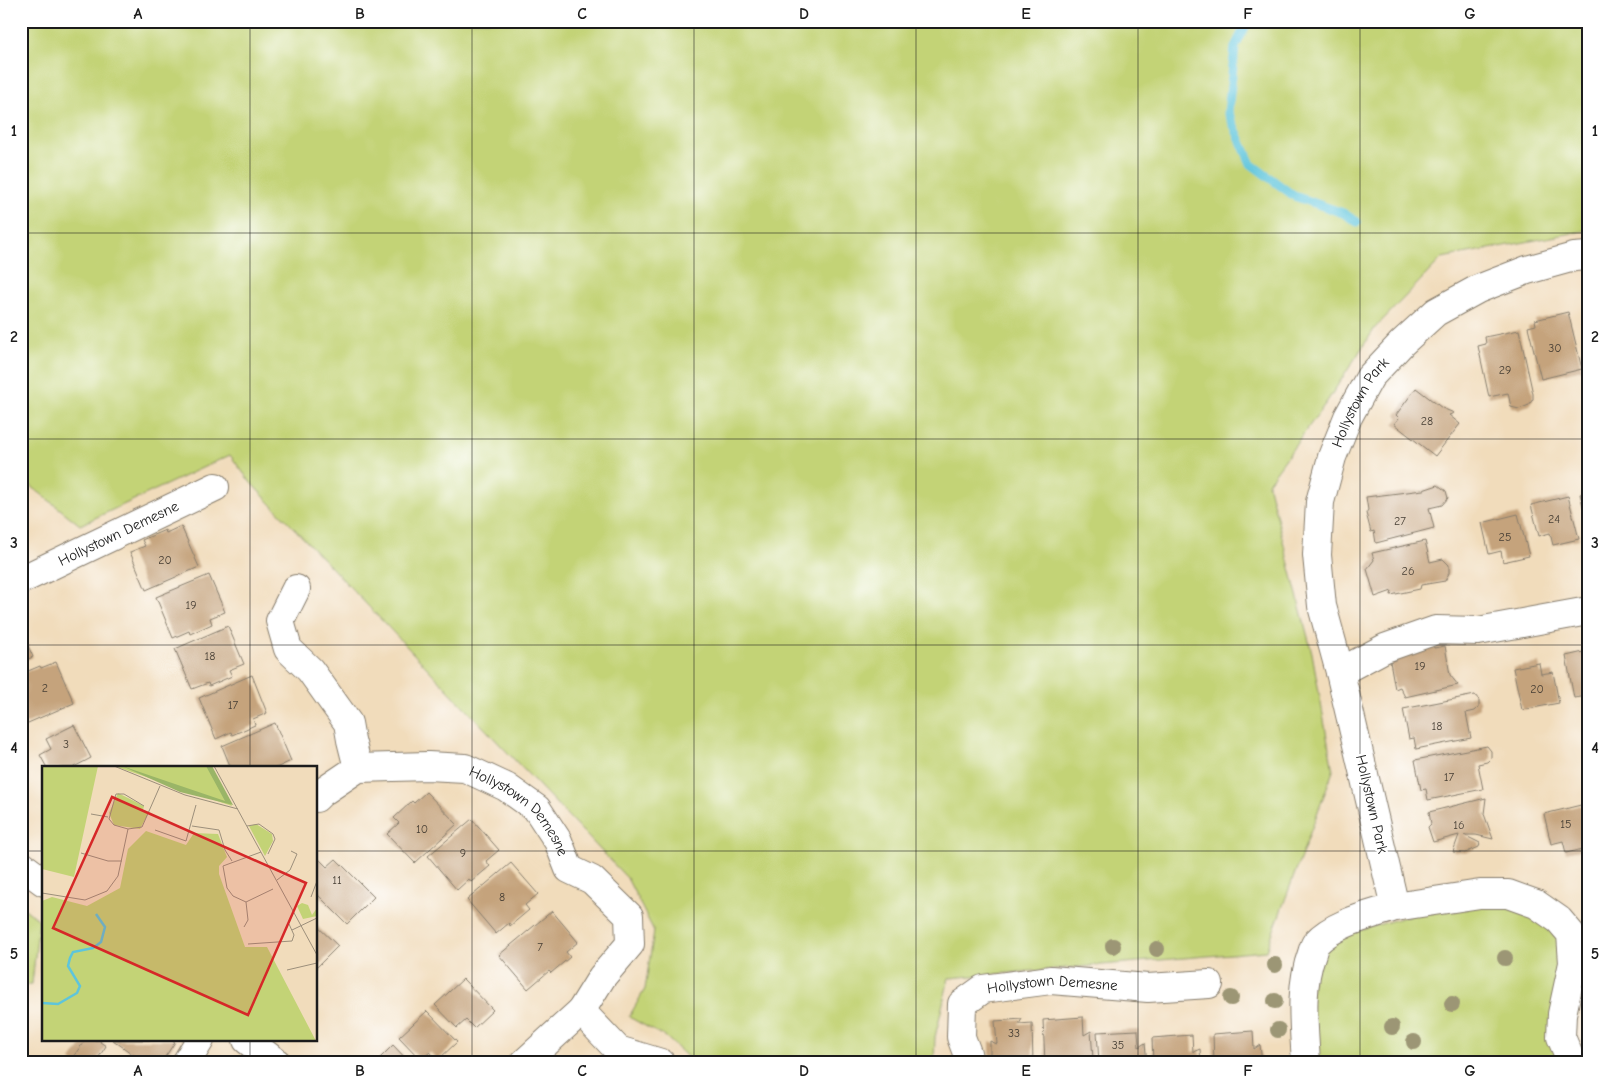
<svg xmlns="http://www.w3.org/2000/svg" width="1609" height="1084" viewBox="0 0 1609 1084" font-family="'Comic Neue',sans-serif">
<style>
.green{fill:#c3d376;stroke:#707849}
.lines{fill:none;stroke-linecap:round;stroke-linejoin:round}
.stream{stroke:#5ec5db;stroke-width:9}
.building{fill:#c5a37b}
.minor-casing{stroke:#867c6c;stroke-width:30}
.minor{stroke:#fff;stroke-width:28}
.tree{fill:#9c9675}
.grid{fill:none;stroke:#1c1c1c;stroke-width:1;stroke-opacity:0.55}
.labels{text-anchor:middle;stroke-width:4.5;stroke-linejoin:round;paint-order:stroke}
.number-label{font-size:12px;fill:#463e34}
.street-label{font-size:15px;fill:#1c1c1c;stroke:#fff}
.inset-river{fill:none;stroke:#5ec5db;stroke-width:2.5}
.inset-road{fill:none;stroke:#9c8f7b;stroke-width:1}
.view{fill:#d62828;fill-opacity:0.15;stroke:#d62828;stroke-width:2.5}
.inset-edge{fill:none;stroke:#1c1c1c;stroke-width:2.5}
.neatline{fill:none;stroke:#1c1c1c;stroke-width:2}
.grid-label{font-size:16px;text-anchor:middle;font-weight:bold;fill:#1c1c1c}
</style>
<rect width="100%" height="100%" fill="#fff"/>
<filter id="ink" filterUnits="userSpaceOnUse"><feTurbulence type="fractalNoise" baseFrequency=".02" numOctaves="2"/><feDisplacementMap in="SourceGraphic" scale="10" xChannelSelector="R" yChannelSelector="G"/><feConvolveMatrix kernelMatrix="1 2 1 2 8 2 1 2 1" color-interpolation-filters="sRGB"/></filter>
<filter id="wash" filterUnits="userSpaceOnUse"><feTurbulence type="fractalNoise" baseFrequency=".0096" numOctaves="4" result="noise"/><feDisplacementMap in="SourceGraphic" scale="20" xChannelSelector="R" yChannelSelector="G"/><feGaussianBlur stdDeviation="1.12" result="paint"/><feColorMatrix in="noise" values="0 0 0 0 0 0 0 0 0 0 0 0 0 0 0 0 0 1.4 0 .05"/><feComposite in="paint" operator="in"/></filter>
<g filter="url(#wash)">
<rect width="100%" height="100%" fill="#f1dcbb"/>
<g class="green">
<path d="M21 21H1588V230L1442 258 1375 328 1328 400 1268 483 1312 653 1333 771 1266 951 949 978 935 1037 934 1063H694L667 1038 629 1017 645 989 654 931 627 878 251 483 230 455 80 525 21 478Z"/>
<path d="M1480 894 1559 920 1572 1063H1306L1315 944Z"/>
<path d="M21 906 39 920 32 984 21 985Z"/>
</g>
<g class="lines">
<path class="stream" d="M1248 21 1235 47 1228 112 1251 164 1294 196 1343 213 1357 222"/>
</g>
<g id="blocks">
<g class="building">
<path d="M1568 312 1582 369 1541 379 1528 327 1536 325 1535 320Z"/>
<path d="M1588 313V338H1587L1582 315Z"/>
<path d="M1519 330 1533 394V399L1529 405 1519 409 1511 407 1508 393 1489 397 1478 346 1486 344 1485 337Z"/>
<path d="M1416 388 1442 408 1454 413 1449 415 1460 424 1435 456 1394 424 1399 418 1396 415Z"/>
<path d="M1438 485 1446 491 1448 498 1442 505 1429 508 1434 528 1376 543 1374 531 1371 532 1366 513 1368 510 1366 497 1423 490Z"/>
<path d="M1588 492V522H1587L1580 494Z"/>
<path d="M1568 496 1579 539 1553 545 1550 533 1539 536 1531 505Z"/>
<path d="M1518 514 1529 556 1503 562 1501 551 1489 554 1482 523Z"/>
<path d="M181 526 199 567 146 590 130 552 145 546 142 540 165 530 166 533Z"/>
<path d="M1425 541 1430 562 1443 559 1449 565V573L1445 581 1421 585 1420 589 1391 595 1392 591 1375 597 1367 569 1374 560 1372 553Z"/>
<path d="M209 575 225 612 210 618 212 624 190 634 189 631 173 638 156 597Z"/>
<path d="M228 626 244 664 229 670 232 676 209 686 208 683 192 689 175 649Z"/>
<path d="M21 630 33 657 21 662Z"/>
<path d="M1433 645 1434 648 1445 646 1450 675 1458 685 1405 697 1400 687 1395 689 1389 656Z"/>
<path d="M1588 651V696L1574 698 1566 656Z"/>
<path d="M56 662 74 703 21 726V674L40 666 41 668Z"/>
<path d="M1539 663 1541 674 1553 672 1559 703 1522 710 1513 668Z"/>
<path d="M252 675 267 713 253 719 255 725 232 735 231 732 216 739 199 698Z"/>
<path d="M1475 695 1479 700V707L1475 711 1466 713 1471 738 1416 749 1414 738 1409 739 1403 709Z"/>
<path d="M275 723 291 761 276 768H231L222 746Z"/>
<path d="M74 725 91 758 72 768H47L40 755 51 749 46 739Z"/>
<path d="M1487 746 1491 751V758L1487 762 1478 764 1483 789 1428 800 1426 789 1421 790 1415 760Z"/>
<path d="M426 792 457 824 415 863 387 834 399 823 394 818 412 801 414 803Z"/>
<path d="M1486 798 1484 814 1493 839 1476 835H1464L1480 843 1479 847 1465 853 1453 852 1459 835 1433 842 1428 827 1431 824 1429 812Z"/>
<path d="M1581 805 1588 833V848L1566 853 1563 841 1551 844 1544 814Z"/>
<path d="M472 819 499 850 486 861 490 866 471 882 469 879 457 890 428 856Z"/>
<path d="M319 859 327 867 336 859 374 897 347 924 316 893V861Z"/>
<path d="M511 863 538 894 525 905 529 910 510 926 509 923 496 934 467 900Z"/>
<path d="M552 911 578 942 566 952 570 957 551 973 549 971 528 989 499 955Z"/>
<path d="M316 925 338 946 316 968Z"/>
<path d="M463 979 493 1010 474 1028 466 1020 457 1028 435 1005Z"/>
<path d="M427 1011 457 1042 438 1060 430 1052 421 1060 399 1037Z"/>
<path d="M1083 1017 1084 1035 1091 1031 1093 1059 1088 1056 1090 1063H1045L1043 1020Z"/>
<path d="M1022 1019 1019 1024 1032 1023 1033 1063H996V1058H990V1041L997 1044 995 1021Z"/>
<path d="M1138 1030 1139 1047 1145 1043 1147 1063H1099L1097 1032Z"/>
<path d="M1253 1031 1254 1049 1260 1045 1262 1063H1214L1213 1034Z"/>
<path d="M1192 1035 1193 1052 1200 1049 1201 1063H1153L1152 1038Z"/>
<path d="M85 1040H101L100 1042 106 1046 95 1063H75L71 1060Z"/>
<path d="M113 1040H172L175 1042 161 1063H145Z"/>
<path d="M393 1045 410 1063H375Z"/>
<path d="M120 1055 131 1063H114Z"/>
</g>
</g>
</g>
<g filter="url(#ink)">
<use href="#blocks" fill-opacity="0" stroke="#867c6c" stroke-width="1"/>
<g class="lines">
<g class="minor-casing">
<g id="minor">
<path id="s1" d="M21 580 215 487"/>
<path d="M296 589 280 621 288 649 310 670 348 723 351 740 358 768"/>
<path d="M1340 672 1385 648 1436 630 1478 631 1588 611"/>
<path id="s2" d="M316 798 321 793 358 768 428 766 465 768 506 787 537 809 558 841 569 869 592 880 629 916 630 944 602 977 581 1011 524 1063"/>
<path d="M21 865 44 882"/>
<path d="M1395 907 1480 894H1508L1536 904 1559 920 1571 934 1573 963 1562 1014 1561 1037 1572 1063"/>
<path d="M581 1011 618 1050 661 1063"/>
<path d="M247 1040 277 1063"/>
<path d="M186 1063 200 1040"/>
<path id="s3" d="M969 1063 967 1053 961 1037 962 1004 983 989 1051 980 1148 988 1209 984"/>
<path id="s4" d="M1306 1063C1304 1026 1299 988 1312 953 1313 950 1314 945 1316 943 1334 923 1371 915 1395 907L1340 672 1322 606 1317 555 1320 502 1332 457 1348 417 1370 377 1402 343 1436 312 1478 289 1527 270 1574 257 1588 256"/>
</g>
</g>
<use href="#minor" class="minor"/>
</g>
<g class="tree">
<circle cx="1113" cy="946" r="8"/>
<circle cx="1157" cy="949" r="8"/>
<circle cx="1505" cy="958" r="8"/>
<circle cx="1275" cy="965" r="8"/>
<circle cx="1231" cy="998" r="8"/>
<circle cx="1275" cy="1001" r="8"/>
<circle cx="1452" cy="1004" r="8"/>
<circle cx="1392" cy="1027" r="8"/>
<circle cx="1278" cy="1030" r="8"/>
<circle cx="1414" cy="1042" r="8"/>
</g>
</g>
<path class="grid" d="M250 21V768M472 21V1063M694 21V1063M916 21V1063M1138 21V1063M1360 21V1063M21 233H1588M21 439H1588M21 645H1588M21 851H44M316 851H1588M250 1040V1063"/>
<g class="labels">
<g class="number-label">
<text x="1555" y="352">30</text>
<text x="1505" y="374">29</text>
<text x="1427" y="425">28</text>
<text x="1554" y="523">24</text>
<text x="1400" y="525">27</text>
<text x="1505" y="541">25</text>
<text x="165" y="564">20</text>
<text x="1408" y="575">26</text>
<text x="191" y="609">19</text>
<text x="210" y="660">18</text>
<text x="1420" y="670">19</text>
<text x="45" y="692">2</text>
<text x="1537" y="693">20</text>
<text x="233" y="709">17</text>
<text x="1437" y="730">18</text>
<text x="66" y="748">3</text>
<text x="1449" y="781">17</text>
<text x="1566" y="828">15</text>
<text x="1459" y="829">16</text>
<text x="422" y="833">10</text>
<text x="463" y="857">9</text>
<text x="337" y="884">11</text>
<text x="502" y="901">8</text>
<text x="540" y="951">7</text>
<text x="1014" y="1037">33</text>
<text x="1118" y="1049">35</text>
</g>
<g class="street-label">
<text dy="5" stroke="none"><textPath href="#s4" startOffset="732">Hollystown Park</textPath></text>
<text dy="5" stroke="none"><textPath href="#s1" startOffset="108">Hollystown Demesne</textPath></text>
<text transform="translate(1372 804) rotate(77)" y="5">Hollystown Park</text>
<text dy="5" stroke="none"><textPath href="#s2" startOffset="230">Hollystown Demesne</textPath></text>
<text dy="5" stroke="none"><textPath href="#s3" startOffset="156">Hollystown Demesne</textPath></text>
</g>
</g>
<g transform="translate(42 766)">
<rect width="275" height="275" fill="#f1dcbb"/>
<path d="M0 0H56L32 111 0 103ZM72 0H168L190 40ZM76 27 102 40 101 44 107 46 98 63 72 59 67 47ZM214 58 230 68 231 75 223 90 207 60ZM104 65 144 79 152 67 176 68 185 91 177 100V108L203 181H225L274 275H0V135L10 131 45 140 78 122 86 83ZM260 137 266 139 270 149 275 142V150L261 153 255 140Z" fill="#c3d376"/>
<path d="M80 0 183 35 164 0H170L191 39 138 26Z" fill="#9ab567"/>
<path class="inset-river" d="M0 237 16 238 35 227 38 220 26 200 28 192 31 186 51 182 59 176 63 161 54 148"/>
<path class="inset-road" d="M72 0 143 29 196 43M172 0 275 189M49 48 66 51M150 60 177 64 183 84 190 95M205 60 217 58 231 68 233 73 226 88M86 63 72 59 67 53 74 28H82L102 40M113 64 144 75 154 39M219 86 181 100 185 122 191 130 204 136 231 123M39 87 66 95H80M235 114 248 104 255 88 249 85M0 127 43 134 65 125 76 110 86 63 100 61 118 20M269 131 275 115M202 161 206 154 204 136M250 164 275 152M206 178 250 175 252 169 247 158M245 204 275 197"/>
<path class="view" d="M70 31 264 117 206 249 11 162Z"/>
<rect width="275" height="275" class="inset-edge"/>
</g>
<rect width="1609" height="1084" fill="none" stroke="#fff" stroke-width="55"/>
<rect x="28" y="28" width="1554" height="1028" class="neatline"/>
<g class="grid-label">
<text x="138" y="19">A</text>
<text x="360" y="19">B</text>
<text x="582" y="19">C</text>
<text x="804" y="19">D</text>
<text x="1026" y="19">E</text>
<text x="1248" y="19">F</text>
<text x="1470" y="19">G</text>
<text x="14" y="136">1</text>
<text x="1595" y="136">1</text>
<text x="14" y="342">2</text>
<text x="1595" y="342">2</text>
<text x="14" y="548">3</text>
<text x="1595" y="548">3</text>
<text x="14" y="753">4</text>
<text x="1595" y="753">4</text>
<text x="14" y="959">5</text>
<text x="1595" y="959">5</text>
<text x="138" y="1076">A</text>
<text x="360" y="1076">B</text>
<text x="582" y="1076">C</text>
<text x="804" y="1076">D</text>
<text x="1026" y="1076">E</text>
<text x="1248" y="1076">F</text>
<text x="1470" y="1076">G</text>
</g>
</svg>
